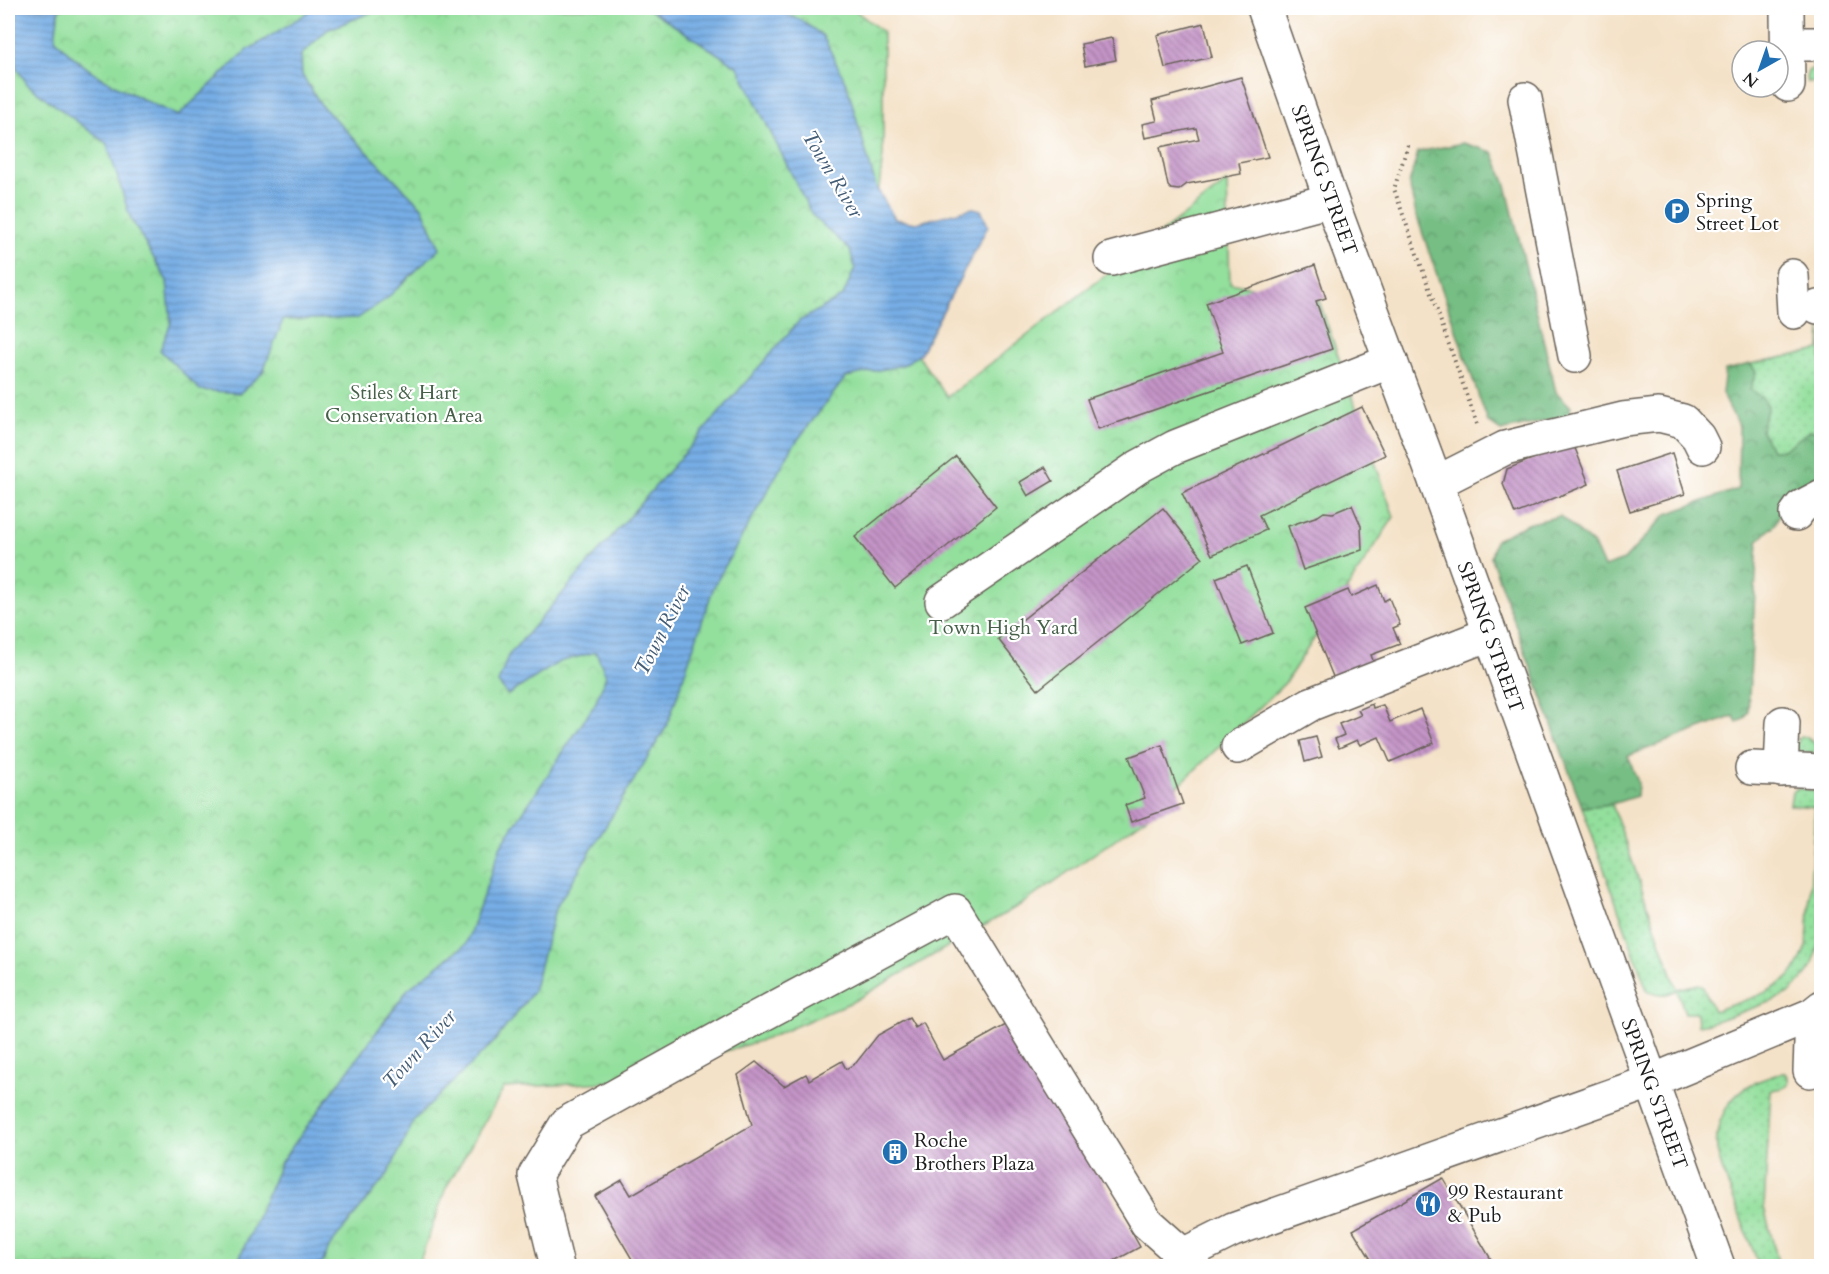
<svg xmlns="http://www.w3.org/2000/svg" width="1829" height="1274" viewBox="0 0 1829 1274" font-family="Cardo,serif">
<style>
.grass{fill:url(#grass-dots);stroke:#587e5c;stroke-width:1.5}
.forest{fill:url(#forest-crowns);stroke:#496d50;stroke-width:1.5}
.park{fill:url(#park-crowns);stroke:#587e5c;stroke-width:1.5}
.water{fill:url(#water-rules);stroke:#496480;stroke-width:1.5}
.building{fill:url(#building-back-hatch)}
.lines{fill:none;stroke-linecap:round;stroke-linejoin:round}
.minor-casing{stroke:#686158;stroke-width:36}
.path{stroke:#686158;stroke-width:4;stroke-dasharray:1.5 4.5;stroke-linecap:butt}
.minor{stroke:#fff;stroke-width:33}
.labels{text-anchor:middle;stroke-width:4.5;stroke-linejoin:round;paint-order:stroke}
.street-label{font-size:20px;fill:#1c1c1c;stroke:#fff}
.poi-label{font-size:20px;fill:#1c1c1c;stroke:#fff;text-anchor:start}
.park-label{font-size:20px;fill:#466049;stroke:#fff}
.water-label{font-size:21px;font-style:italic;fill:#445d76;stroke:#fff}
</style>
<defs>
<pattern id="grass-dots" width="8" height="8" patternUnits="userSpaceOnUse" patternTransform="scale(1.5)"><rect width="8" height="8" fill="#93df9c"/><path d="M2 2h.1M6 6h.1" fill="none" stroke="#7ebf86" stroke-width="1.8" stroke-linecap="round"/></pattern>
<pattern id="forest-crowns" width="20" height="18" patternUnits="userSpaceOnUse" patternTransform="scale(1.5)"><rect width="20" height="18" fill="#76be84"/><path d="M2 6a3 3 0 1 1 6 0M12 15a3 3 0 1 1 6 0" fill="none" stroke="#609a6b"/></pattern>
<pattern id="park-crowns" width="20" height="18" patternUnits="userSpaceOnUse" patternTransform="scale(1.5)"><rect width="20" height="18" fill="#93df9c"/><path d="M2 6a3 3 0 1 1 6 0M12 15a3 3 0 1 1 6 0" fill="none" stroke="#7ebf86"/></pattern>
<pattern id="water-rules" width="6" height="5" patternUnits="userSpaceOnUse" patternTransform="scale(1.5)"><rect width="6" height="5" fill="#76ade5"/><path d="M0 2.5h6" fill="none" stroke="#608cb9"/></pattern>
<pattern id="building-back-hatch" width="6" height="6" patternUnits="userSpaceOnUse" patternTransform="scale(1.5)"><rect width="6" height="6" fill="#c494c7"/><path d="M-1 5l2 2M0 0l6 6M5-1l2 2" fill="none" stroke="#9e78a1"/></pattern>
</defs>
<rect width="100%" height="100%" fill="#fff"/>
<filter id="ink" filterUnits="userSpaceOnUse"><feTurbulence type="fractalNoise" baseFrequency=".0167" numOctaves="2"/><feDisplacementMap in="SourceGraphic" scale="12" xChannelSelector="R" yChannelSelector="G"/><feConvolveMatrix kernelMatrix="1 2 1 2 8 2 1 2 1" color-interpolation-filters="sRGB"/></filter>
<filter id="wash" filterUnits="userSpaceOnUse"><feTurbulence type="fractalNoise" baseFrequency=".008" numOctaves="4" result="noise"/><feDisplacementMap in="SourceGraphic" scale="24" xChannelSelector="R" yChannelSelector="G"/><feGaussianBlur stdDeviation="1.35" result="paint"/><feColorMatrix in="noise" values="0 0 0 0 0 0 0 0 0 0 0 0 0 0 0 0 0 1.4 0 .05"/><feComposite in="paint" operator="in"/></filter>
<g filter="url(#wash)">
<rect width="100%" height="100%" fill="#f4e2c8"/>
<g class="grass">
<path d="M1818 66 1821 67V83L1807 82 1806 78 1808 71Z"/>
<path d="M1821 325V434L1811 430 1783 450H1771L1761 429 1750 390 1756 372 1750 364 1820 350Z"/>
<path d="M1821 676V753L1802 752 1797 749 1799 738 1801 736 1806 737 1818 746Z"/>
<path d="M1798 788 1821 792V904L1819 943 1813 965 1807 974 1791 992 1773 1001 1710 1023 1698 1025 1697 1013H1685L1677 990C1666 996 1658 995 1647 990L1582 807 1612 804 1677 989 1699 984 1703 987 1713 1011C1741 1001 1777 994 1796 969 1801 961 1804 951 1807 943L1815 807 1790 805 1792 791Z"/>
<path d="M1781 1073H1785C1795 1088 1782 1089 1771 1090L1764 1207 1779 1266H1759L1722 1169C1719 1158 1715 1147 1717 1136 1719 1115 1732 1095 1750 1085 1759 1080 1771 1077 1781 1073Z"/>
</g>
<g class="forest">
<path d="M1463 143 1493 152 1506 185 1556 392 1571 407 1568 416 1501 431 1488 422 1480 400 1416 214 1409 184 1418 152Z"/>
<path d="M1750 364 1756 372 1750 390 1761 397 1768 406 1761 429 1771 450H1783L1811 430 1821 434V477L1785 501 1775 524 1758 541 1748 712 1744 719 1737 723 1734 716 1628 756 1638 782 1637 796 1612 804 1582 807 1491 558 1495 540 1527 524 1560 516 1594 545 1604 567 1624 560 1667 514 1738 489 1739 427 1722 393 1725 370Z"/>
</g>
<path class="park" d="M8 8H852L883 32V156L867 283 947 397 1227 182 1230 283 1319 301 1394 517 1285 683 1144 819 1025 902 852 1002 766 1039 625 1081 504 1088 446 1188 418 1266H8Z"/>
<g class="water">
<path d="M8 8H62L59 10 55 38C85 76 135 95 178 116L246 51 301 17 313 8H382L327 30 301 55 302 75 322 106 422 207 440 248 386 299 358 318 283 320 263 372 240 393 200 390 160 350 171 323 167 281 130 217 107 144 28 85 8 55Z"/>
<path d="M647 8H769L799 19 823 36 847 85 876 187 895 219 916 223 973 208 981 210 988 226 920 354 903 365 846 377 793 446 714 586 667 726 555 909 533 992 494 1042 415 1119 388 1174 330 1246 321 1266H236L281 1162 408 989 466 944 501 845 595 704 606 676 596 652 559 662 508 695 498 683 508 656 799 321 843 296 855 268 850 250 812 215 738 67Z"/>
</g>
<g id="blocks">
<g class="building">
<path d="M1204 23 1212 57 1165 68 1157 35Z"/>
<path d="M1112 38 1116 60 1085 66 1081 44Z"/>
<path d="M1241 77 1268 157 1239 163 1241 174 1187 184 1179 190 1171 189 1168 186 1160 147 1199 139 1196 128 1145 138 1142 124 1157 121 1152 101Z"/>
<path d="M1315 265 1326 298 1316 301 1332 349 1098 429 1087 399 1223 352 1206 303Z"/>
<path d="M1362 407 1385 455 1259 515 1266 530 1212 555 1182 493Z"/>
<path d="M1573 443 1589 484 1515 514 1503 484 1507 469Z"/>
<path d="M1672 453 1685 494 1630 511 1617 471Z"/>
<path d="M956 456 996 507 895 588 855 537Z"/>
<path d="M1045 467 1053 481 1028 496 1020 482Z"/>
<path d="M1352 505 1361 526 1362 550 1303 570 1288 526 1318 516 1324 512 1333 513Z"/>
<path d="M1163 508 1203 558 1038 690 998 639Z"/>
<path d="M1247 566 1273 633 1242 645 1216 578Z"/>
<path d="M1378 585 1384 601 1389 598 1400 625 1393 628 1400 644 1371 655 1374 663 1334 679 1305 608 1348 590 1351 597Z"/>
<path d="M1372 704 1373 708 1383 705 1390 722 1420 709 1434 743 1390 762 1379 737 1360 745 1357 740 1339 748 1335 739 1344 735 1339 724 1361 715 1358 710Z"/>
<path d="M1316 737 1322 757 1305 762 1300 741Z"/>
<path d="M1162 745 1183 804 1131 822 1125 805 1145 798 1129 757Z"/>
<path d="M909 1018 915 1028 923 1023 943 1060 1013 1021 1140 1247 1105 1266H636L595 1196 622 1180 631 1195 752 1125 738 1075 756 1062 784 1086 806 1074 809 1080 842 1061 846 1069 856 1063 878 1035Z"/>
<path d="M1443 1178 1495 1266H1375L1353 1230Z"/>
</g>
</g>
</g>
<g filter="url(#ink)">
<use href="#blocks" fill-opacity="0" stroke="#686158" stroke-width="1.5"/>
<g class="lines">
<g class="minor-casing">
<g id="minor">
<path d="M1264 8 1331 200 1436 483 1718 1266"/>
<path d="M1787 13 1788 85"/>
<path d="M1787 44H1822"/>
<path d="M1525 99 1575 356"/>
<path d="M1111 259 1331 200"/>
<path d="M1792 276 1794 312"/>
<path d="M1818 307H1822"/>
<path d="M1436 483 1505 448 1623 419 1659 415 1683 421 1698 437 1703 447"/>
<path d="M1796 514 1801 507 1822 496"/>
<path d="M942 601 1138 467 1175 447 1391 361"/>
<path d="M1238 747 1311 704 1489 634"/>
<path d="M1752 768 1822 771"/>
<path d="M1781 770 1783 723"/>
<path d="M1810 1071 1812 1015"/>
<path d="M557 1266 535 1175 567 1123 756 1018 955 911 1147 1223 1183 1255 1233 1230 1650 1082 1812 1015 1822 1007"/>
</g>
</g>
<path class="path" d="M1408 145 1394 189 1477 424"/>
<use href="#minor" class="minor"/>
</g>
</g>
<defs>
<g id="parking-disc" transform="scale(1.35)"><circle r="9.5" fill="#1f6fb2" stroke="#fff"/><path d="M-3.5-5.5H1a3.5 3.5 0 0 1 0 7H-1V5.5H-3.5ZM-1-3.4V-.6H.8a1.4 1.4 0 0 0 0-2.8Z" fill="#fff"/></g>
<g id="building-disc" transform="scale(1.35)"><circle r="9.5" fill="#1f6fb2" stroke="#fff"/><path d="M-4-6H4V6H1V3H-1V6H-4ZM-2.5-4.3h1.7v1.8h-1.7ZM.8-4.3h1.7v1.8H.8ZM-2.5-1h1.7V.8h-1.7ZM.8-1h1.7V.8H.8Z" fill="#fff"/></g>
<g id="restaurant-disc" transform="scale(1.35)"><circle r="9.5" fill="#1f6fb2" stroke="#fff"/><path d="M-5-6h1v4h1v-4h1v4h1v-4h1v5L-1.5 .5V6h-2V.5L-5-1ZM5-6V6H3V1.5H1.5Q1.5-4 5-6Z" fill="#fff"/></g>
</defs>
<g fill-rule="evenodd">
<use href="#parking-disc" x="1677" y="211"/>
<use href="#building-disc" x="895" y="1152"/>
<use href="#restaurant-disc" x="1428" y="1204"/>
</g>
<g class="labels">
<g class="street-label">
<text transform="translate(1325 180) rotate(70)" y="7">SPRING STREET</text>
<text transform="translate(1491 637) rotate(70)" y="7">SPRING STREET</text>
<text transform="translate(1655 1094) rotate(70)" y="7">SPRING STREET</text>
</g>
<g class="poi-label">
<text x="1696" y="207">Spring<tspan x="1696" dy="23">Street Lot</tspan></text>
<text x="914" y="1147">Roche<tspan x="914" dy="23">Brothers Plaza</tspan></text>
<text x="1448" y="1199">99 Restaurant<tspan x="1448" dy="23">&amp; Pub</tspan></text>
</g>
<g class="park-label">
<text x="404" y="399">Stiles &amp; Hart<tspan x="404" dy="23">Conservation Area</tspan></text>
<text x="1003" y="634">Town High Yard</text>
</g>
<g class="water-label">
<text transform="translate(833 174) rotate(59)" y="7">Town River</text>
<text transform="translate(662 630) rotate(-63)" y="7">Town River</text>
<text transform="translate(419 1049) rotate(-48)" y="7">Town River</text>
</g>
</g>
<rect width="1829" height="1274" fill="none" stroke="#fff" stroke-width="30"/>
<g transform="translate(1760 69) rotate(220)"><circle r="28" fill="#ffffff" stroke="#a4a4a4" stroke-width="1.5"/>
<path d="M0-4.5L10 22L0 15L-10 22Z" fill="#1f6fb2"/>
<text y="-9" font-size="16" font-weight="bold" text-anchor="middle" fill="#1c1c1c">N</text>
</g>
</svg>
